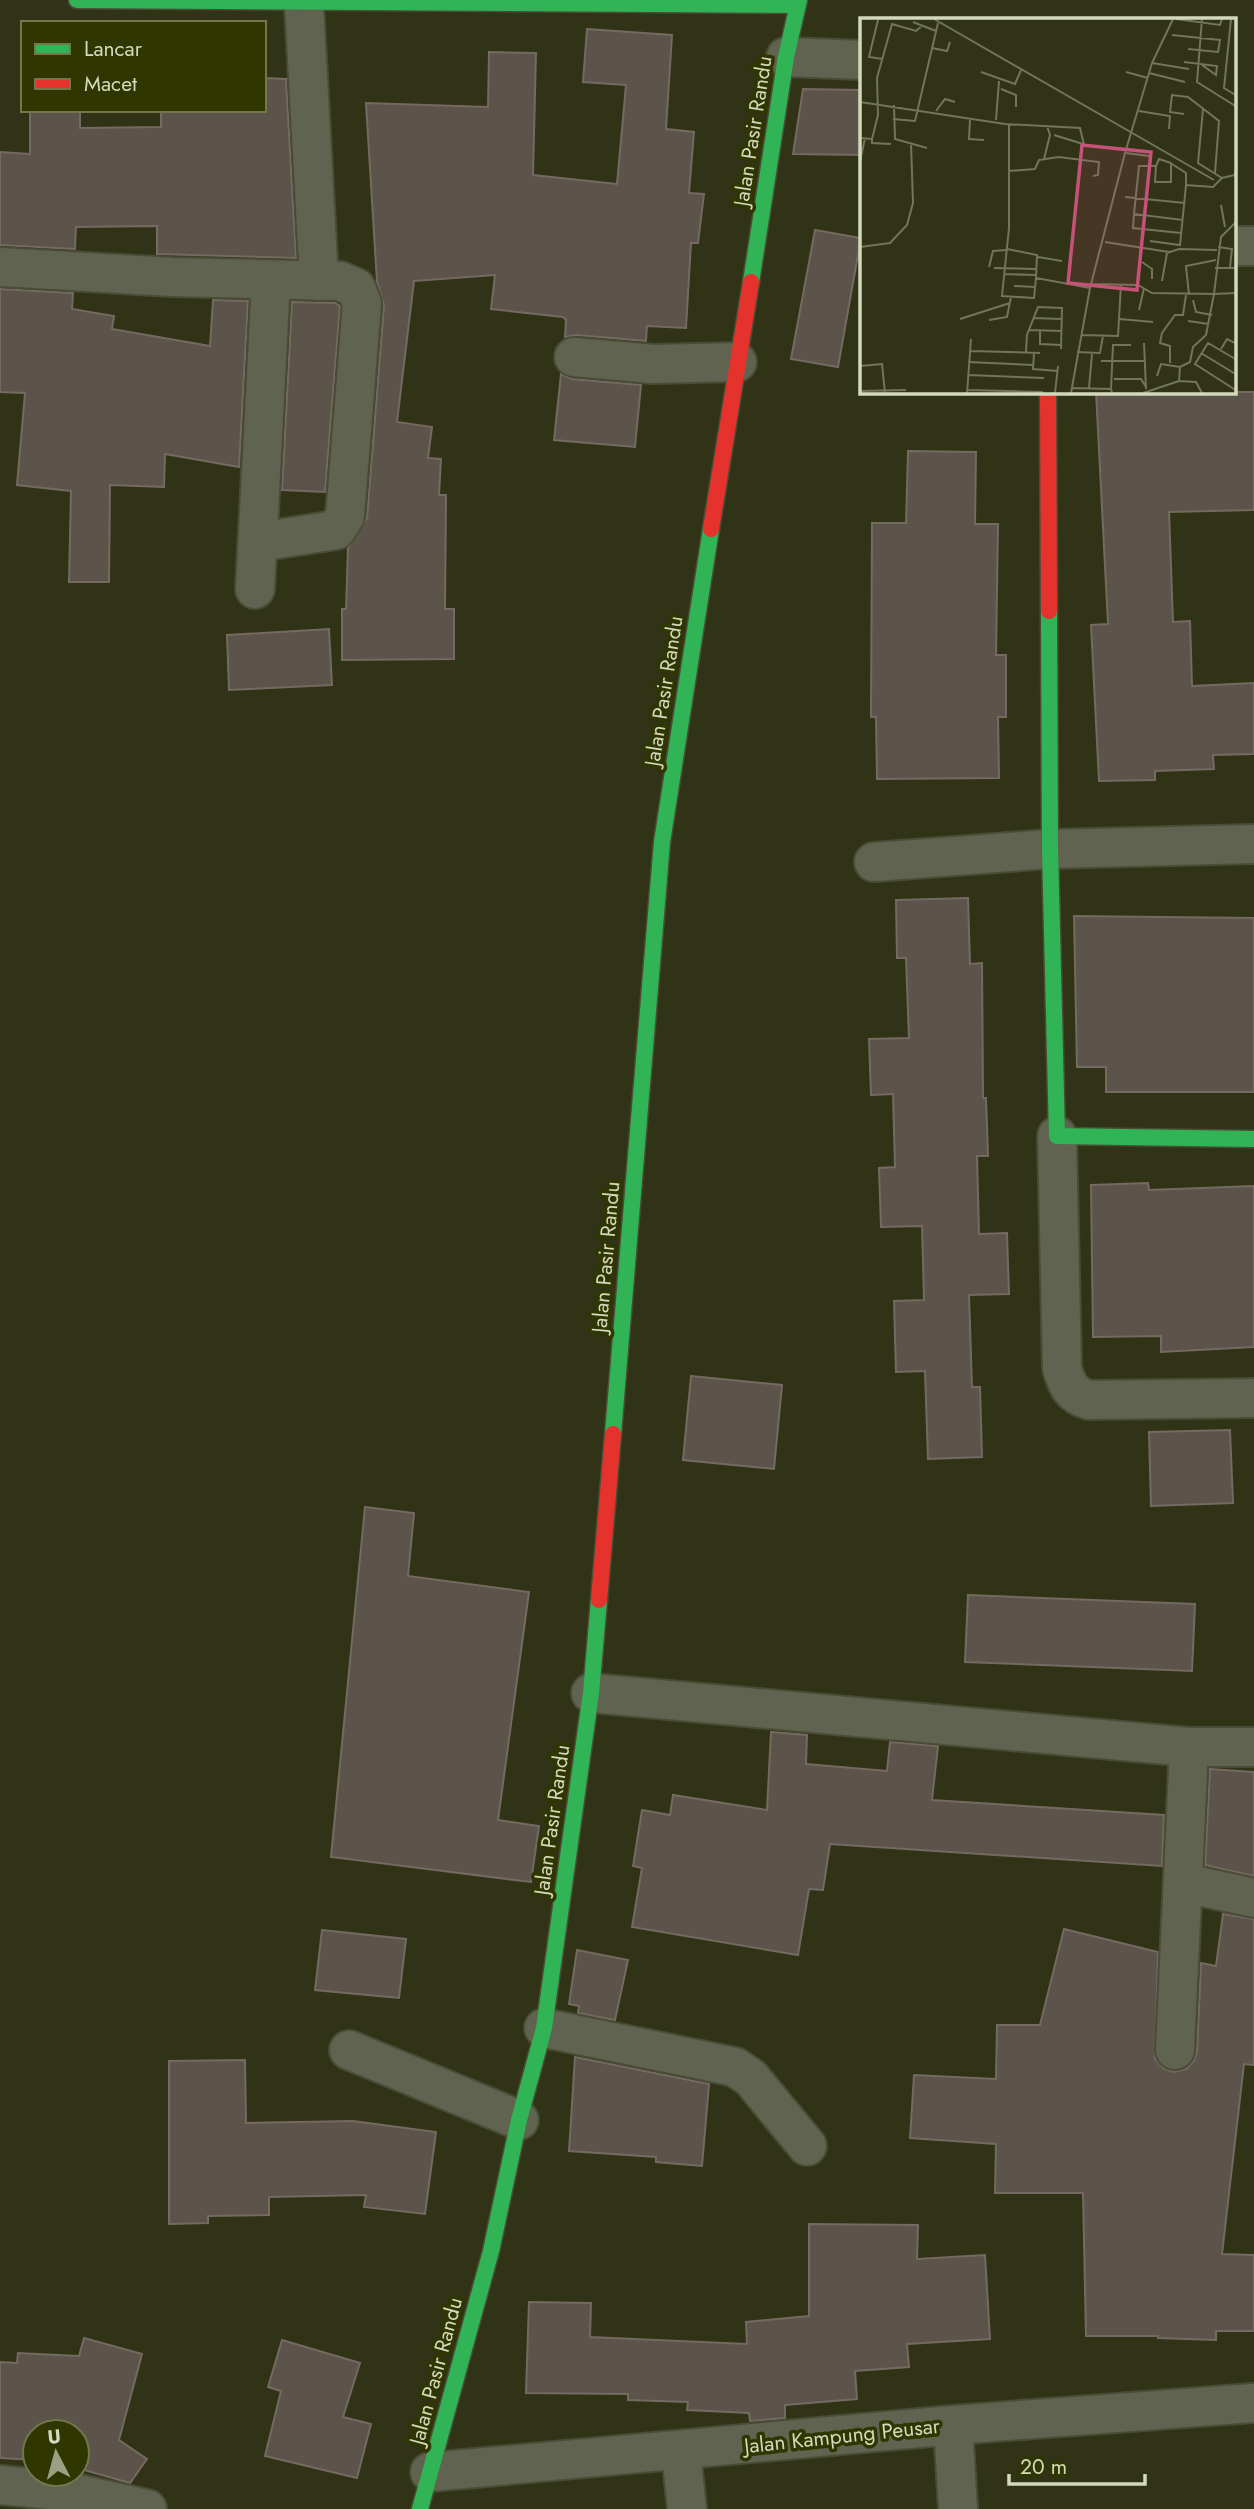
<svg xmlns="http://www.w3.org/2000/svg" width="1254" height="2509" viewBox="0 0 1254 2509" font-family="Jost,sans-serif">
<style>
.building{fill:#5c534a;stroke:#746a61;stroke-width:2}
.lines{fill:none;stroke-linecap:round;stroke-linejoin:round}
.street-casing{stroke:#4a4d36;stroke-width:42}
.fast-casing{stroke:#4a4d36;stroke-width:19}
.jam-casing{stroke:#4a4d36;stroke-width:19}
.street{stroke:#60634f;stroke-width:38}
.fast{stroke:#30b455;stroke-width:16}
.jam{stroke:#e5322d;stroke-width:16}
.labels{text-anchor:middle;stroke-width:7;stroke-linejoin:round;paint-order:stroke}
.street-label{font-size:21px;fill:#d4d9be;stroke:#303600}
.inset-road{fill:none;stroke:#727559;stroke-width:2}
.view{fill:#c75279;fill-opacity:0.15;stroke:#c75279;stroke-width:3.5}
.inset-edge{fill:none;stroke:#d4d9be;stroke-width:3.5}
</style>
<rect width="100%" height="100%" fill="#303316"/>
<g class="building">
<path d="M587 29 672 35 666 129 694 132 689 193 704 194 698 243H691L686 328 647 326 646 341 576 335 565 337 566 320 563 317 491 309 495 275 414 281 397 422 432 427 428 458 441 459 439 495H446L445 609H454V659L342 660V609H346L348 548 367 518 384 305 377 282 366 103 488 107 489 52 536 53 533 175 617 184 626 85 583 82Z"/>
<path d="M264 78 286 79 296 258 157 254V226L76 227 75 249 0 245V152L30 154V110H80V128L161 127V110H264Z"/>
<path d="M803 89 862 90V155L793 154Z"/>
<path d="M815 230 861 238 838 367 791 359Z"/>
<path d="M0 289 73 293 72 309 114 316 112 329 210 346 213 300 248 301 239 467 165 454 164 487 110 485 109 582H69L71 491 17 485 25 393 0 392Z"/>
<path d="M292 302 335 303 340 306 325 492 282 490Z"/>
<path d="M561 374 572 379 641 385 635 447 554 440Z"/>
<path d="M1096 392H1254V510L1169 512 1173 622 1190 621 1192 686 1254 683V754L1213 755 1214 769 1155 771V780L1099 781 1091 625 1108 624Z"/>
<path d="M908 451 976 452 975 524H998L996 655H1006V717H998L999 778 877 779 876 717H871L872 523H906Z"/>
<path d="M329 629 332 685 229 690 227 635Z"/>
<path d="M968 898 970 964 982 963 983 1098H986L988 1156H977L979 1234 1007 1233 1009 1294 969 1295 972 1387H980L982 1457 928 1459 925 1371 896 1372 894 1301 924 1300 922 1226 881 1227 879 1168 895 1167 893 1094 871 1095 869 1039 909 1038 906 958H897L896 900Z"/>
<path d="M1074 916 1254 918V1092H1106V1067H1077Z"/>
<path d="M1148 1183 1149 1190 1254 1186V1347L1161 1352V1336L1093 1337 1091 1185Z"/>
<path d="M691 1376 782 1385 774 1469 683 1460Z"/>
<path d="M1230 1430 1233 1503 1151 1506 1149 1432Z"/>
<path d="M365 1507 414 1513 408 1576 529 1592 498 1820 539 1826 531 1882 331 1857Z"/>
<path d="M968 1595 1195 1604 1192 1671 965 1662Z"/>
<path d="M771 1732 807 1735 806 1764 887 1771 890 1742 938 1746 932 1800 1164 1815 1162 1866 830 1844 823 1890 809 1889 798 1955 632 1927 642 1868 633 1866 642 1810 670 1815 673 1795 767 1810Z"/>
<path d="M1210 1769 1254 1772V1876L1205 1865Z"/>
<path d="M1223 1914 1254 1919V2065L1244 2064 1222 2254 1254 2255V2331H1216V2340L1158 2338V2336H1086L1083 2193H995L996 2144 910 2138 914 2075 996 2079 997 2025H1040L1064 1929 1158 1952 1155 2059 1163 2068 1173 2072 1186 2069 1194 2061 1197 2051 1201 1963 1216 1966Z"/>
<path d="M322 1930 406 1939 399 1998 315 1990Z"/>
<path d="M577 1950 628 1960 615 2020 578 2013 579 2006 569 2004Z"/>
<path d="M575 2057 709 2084 702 2166 656 2162V2157L569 2151Z"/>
<path d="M245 2060 246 2123 353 2121 436 2132 425 2214 364 2207 366 2195 269 2197V2215L208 2216V2223L169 2224V2061Z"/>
<path d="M809 2224 918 2225 917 2259 985 2255 990 2339 907 2344 909 2367 855 2371 857 2399 785 2405V2418L750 2421 749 2413 687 2410 688 2402 628 2400V2394L526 2393 529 2302 591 2303 590 2337 747 2344 746 2322 809 2316Z"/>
<path d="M84 2338 142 2354 119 2440 147 2459 130 2483 77 2468V2432H35V2460L0 2458V2362L17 2363 18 2353 79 2356Z"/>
<path d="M282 2340 360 2363 343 2417 371 2424 357 2478 265 2456 281 2391 268 2387Z"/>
</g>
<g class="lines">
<g class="street-casing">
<g id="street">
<path d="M304 4 319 281"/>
<path d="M786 57 862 60"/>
<path d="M1235 246H1254"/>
<path d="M0 267 172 277 340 281 356 288 362 303 345 516 336 530 258 542"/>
<path d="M574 357 653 364 737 362"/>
<path d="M255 589 271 280"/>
<path d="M874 862 1050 849 1254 844"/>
<path d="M1057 1136 1062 1368C1067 1385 1071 1395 1089 1400L1254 1398"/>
<path d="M591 1693 1189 1747H1254"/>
<path d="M1184 1883 1254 1898"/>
<path d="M544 2028 735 2067 751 2078 807 2146"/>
<path d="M349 2050 519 2120"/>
<path d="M1175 2050 1189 1747"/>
<path d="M953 2425 958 2509"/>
<path d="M681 2452 687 2509"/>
<path d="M430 2472 953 2425 1254 2403"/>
<path d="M0 2485 70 2492 147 2509"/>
</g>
</g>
<g class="fast-casing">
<g id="fast">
<path d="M77 0 797 5"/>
<path d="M751 282 786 57 799 0"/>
<path d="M1049 611 1050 849 1057 1136 1254 1139"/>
<path d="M613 1434 662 842 711 529"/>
<path d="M420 2509 491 2251 519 2120 544 2028 591 1693 599 1600"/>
</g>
</g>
<g class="jam-casing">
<g id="jam">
<path d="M1048 392 1049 611"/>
<path d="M711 529 751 282"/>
<path d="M599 1600 613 1434"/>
</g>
</g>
<use href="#street" class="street"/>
<use href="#fast" class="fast"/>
<use href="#jam" class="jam"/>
</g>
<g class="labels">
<g class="street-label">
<text transform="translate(753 131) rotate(-81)" y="7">Jalan Pasir Randu</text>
<text transform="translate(664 691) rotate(-81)" y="7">Jalan Pasir Randu</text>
<text transform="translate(606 1257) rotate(-85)" y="7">Jalan Pasir Randu</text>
<text transform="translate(552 1820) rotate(-82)" y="7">Jalan Pasir Randu</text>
<text transform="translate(436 2371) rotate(-75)" y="7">Jalan Pasir Randu</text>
<text transform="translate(842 2436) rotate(-6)" y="7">Jalan Kampung Peusar</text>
</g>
</g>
<g transform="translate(860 18)">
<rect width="376" height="376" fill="#303316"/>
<path class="inset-road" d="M74 1 354 162M316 1 360 7 362 1M342 1 337 64 377 89M371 1 364 70 377 78M18 2 9 39 23 41M53 4 76 13M312 17 360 22 358 34 328 31M72 30 87 33 90 24M324 44 357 48 356 57 342 47M292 45 329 51M121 54 155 66 161 52M266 54 288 60M289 55 325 64M141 71 156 77V89M0 84 145 106 220 110 224 127 266 132M34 87 35 121 67 130M343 91 338 145 362 160M76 93 85 81 95 84M279 93 310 98 309 111M324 96 310 94 312 77 328 79 359 103 355 155M33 101 55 103 78 5M110 101 109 121 124 122M136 102 139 63M149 106V210L142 278 174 280 176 260M194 117 223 126M0 120 12 121 18 97 17 60 32 6 56 13 63 7M12 121V125L31 126M266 135 289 138M184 141 190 117 187 108M0 144 5 120M312 146 326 155V167M296 148 299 141 311 145V164H295L296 148H279L274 196 323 202M148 153 175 151 179 142 199 139 239 144 238 157 233 158M265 179 325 185M361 187 365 209M274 196 273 210 321 215M290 223 320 227 326 167 353 169 362 160 375 157 377 145M245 224 309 234M0 229 30 225 47 207 53 185 51 125M358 229 372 231 370 249M147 231 177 237 176 260 230 270M178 239 202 243M282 244 292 251V261M129 249 133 233 146 232M134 250 176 251M355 250H377M144 256 176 257M302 263 307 235 319 231 357 232M232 266 278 267 292 275 354 276 361 219 377 203M154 268 175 269M329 277 326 248 356 242M333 282 336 294 352 297M279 292 284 270M173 300 202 301M100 301 150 285M260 301 293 304M129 302 147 299 151 279M328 303 349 306M169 312 202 313M180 312V326L201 327M221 317 258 318 261 266M284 325 286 371M361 331 367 321 377 326M110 333 180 335M166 334 167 317 178 289 202 290 201 331M217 334 240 335 243 318M174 335 173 351 198 353M341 335 377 357M377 342 348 325 335 346 377 373M241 343H284M108 344 173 347M310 345V328L300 325 302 315 315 297H323L326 277M0 348 22 346 25 375M108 357 184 360M297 358 301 346 320 349M254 361H281L286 369M211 370 251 371 252 375M229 370 232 336M251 371 253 327H271M107 372 183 374M0 373 46 372M107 375 111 321M195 375 198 348M211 375 230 270 265 135 292 45 313 1M283 375 319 363M342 375 336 364 319 363 320 349 330 344 333 329 346 317 354 276 377 275"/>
<path class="view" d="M222 127 291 134 277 272 208 265Z"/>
<rect width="376" height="376" class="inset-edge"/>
</g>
<rect x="21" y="21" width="245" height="91" fill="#303600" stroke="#72774c" stroke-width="2"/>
<rect x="35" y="44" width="35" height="10" fill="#30b455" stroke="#72774c" stroke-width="2"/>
<text x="84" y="56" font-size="21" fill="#d4d9be">Lancar</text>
<rect x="35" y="79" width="35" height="10" fill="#e5322d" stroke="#72774c" stroke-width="2"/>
<text x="84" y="91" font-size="21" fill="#d4d9be">Macet</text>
<g transform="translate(56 2453) rotate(354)"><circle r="33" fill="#303600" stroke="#72774c" stroke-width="2"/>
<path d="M0-5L12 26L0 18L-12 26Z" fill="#9b9f83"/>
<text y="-10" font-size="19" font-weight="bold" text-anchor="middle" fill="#d4d9be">U</text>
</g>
<path d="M1009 2474v10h136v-10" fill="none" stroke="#d4d9be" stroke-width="3.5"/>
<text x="1020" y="2474" font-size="21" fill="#d4d9be" stroke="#303600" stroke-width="5" paint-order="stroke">20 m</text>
</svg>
